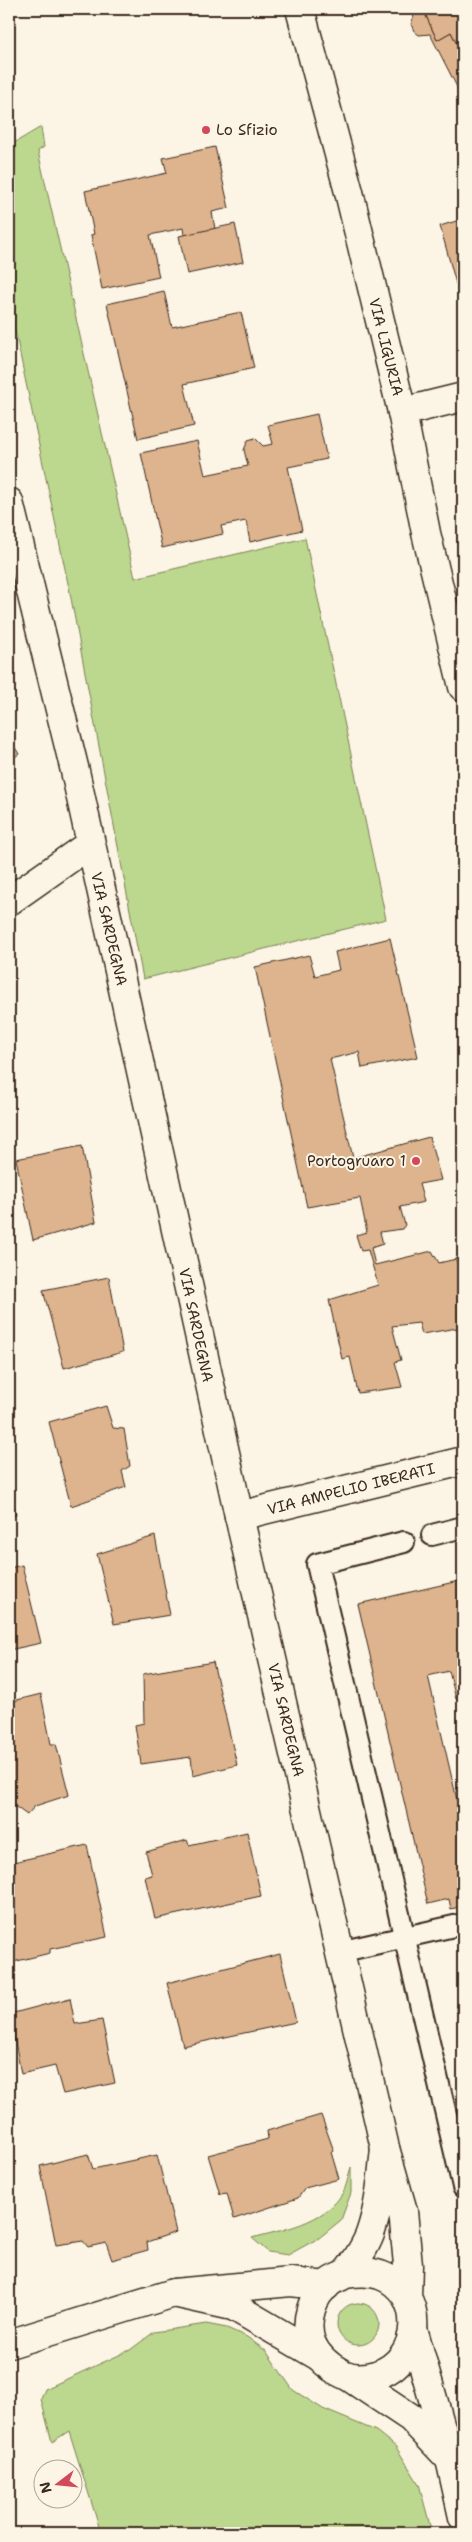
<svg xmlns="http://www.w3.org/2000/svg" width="472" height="2542" viewBox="0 0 472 2542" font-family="'Shantell Sans',sans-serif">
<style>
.green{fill:#bcd78e;stroke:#7c8056}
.building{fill:#deb48e;stroke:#3b2a1e}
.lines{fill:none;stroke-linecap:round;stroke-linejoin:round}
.service-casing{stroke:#3b2a1e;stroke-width:24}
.minor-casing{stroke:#3b2a1e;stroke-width:31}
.tertiary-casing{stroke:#3b2a1e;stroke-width:31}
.service{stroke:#fcf5e5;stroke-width:20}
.minor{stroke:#fcf5e5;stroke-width:28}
.tertiary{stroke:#fcf5e5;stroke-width:28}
.poi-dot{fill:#d1495b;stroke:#fcf5e5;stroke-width:2}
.labels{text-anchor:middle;stroke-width:4;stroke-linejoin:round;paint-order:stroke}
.poi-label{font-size:15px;fill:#3b2a1e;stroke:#fcf5e5;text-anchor:start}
.street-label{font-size:15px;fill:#3b2a1e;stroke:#fcf5e5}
</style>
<rect width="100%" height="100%" fill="#fcf5e5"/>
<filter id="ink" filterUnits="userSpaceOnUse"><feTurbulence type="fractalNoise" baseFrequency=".02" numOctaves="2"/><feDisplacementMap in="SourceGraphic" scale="10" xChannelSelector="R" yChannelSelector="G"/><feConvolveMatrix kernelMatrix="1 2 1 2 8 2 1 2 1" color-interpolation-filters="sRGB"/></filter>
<g filter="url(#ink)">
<g class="green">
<path d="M41 127 44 147 38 151 135 578 305 538 386 919 143 979 70 593 9 302V146Z"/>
<path d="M351 2167V2193L341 2220 319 2238 288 2255 268 2252 252 2238C282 2230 324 2223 342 2194 347 2186 348 2176 351 2167Z"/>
<circle cx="358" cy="2324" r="21"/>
<path d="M206 2324 227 2328 247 2337 266 2351 293 2390 323 2409 376 2431 396 2447 419 2484 432 2533H101L69 2431 52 2442 41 2399 45 2389 130 2350 154 2332Z"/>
</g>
<g class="building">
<path d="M416 9H423L437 40 451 32 463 56V92L458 89 430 34 419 35 414 31 411 24Z"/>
<path d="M423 9H463V56L451 32 437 40Z"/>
<path d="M215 147 229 208 212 212 215 229 184 235 183 228 150 235 159 277 102 289 91 235 94 234 85 191 167 173 163 158Z"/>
<path d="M463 219V309L440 226Z"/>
<path d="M235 224 243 262 187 274 179 236Z"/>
<path d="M164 291 172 327 241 312 254 368 184 384 194 426 138 439 107 304Z"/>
<path d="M317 414 327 459 288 467 302 530 250 542 246 521 221 526 223 534 162 548 141 453 197 441 205 475 248 466 244 450 248 440 255 438 263 446 273 444 268 425Z"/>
<path d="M9 738 19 754 9 761Z"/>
<path d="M390 938 418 1057 362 1068 359 1052 330 1059 353 1158 429 1137 441 1180 419 1184 424 1202 400 1207 405 1225 402 1229 380 1232 383 1244 371 1248 375 1265 432 1251 439 1263 456 1259 463 1287V1327L422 1334 419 1323 392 1326 401 1360 395 1362 402 1387 358 1393 350 1357 342 1359 329 1300 378 1285 368 1250 361 1251 356 1235 367 1232 360 1198 307 1207 255 967 309 955 315 976 339 970 335 952Z"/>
<path d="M82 1146 96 1222 33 1240 16 1159Z"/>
<path d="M109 1277 123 1352 64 1368 43 1290Z"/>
<path d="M106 1406 113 1428 124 1429 130 1466 122 1471 126 1487 71 1506 49 1422Z"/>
<path d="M9 1484 16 1515 9 1517Z"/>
<path d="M155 1536 170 1615 114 1624 97 1554Z"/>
<path d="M22 1565 41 1643 9 1650V1568Z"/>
<path d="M463 1580V1698L456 1699 449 1671 428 1676 461 1817 463 1816V1906L451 1909 449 1899 428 1904 358 1604Z"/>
<path d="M213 1662 237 1765 193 1776 191 1757 141 1764 135 1725 144 1723 143 1674Z"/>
<path d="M41 1694 51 1744H56L69 1795 35 1806 27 1815 9 1802V1702Z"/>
<path d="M247 1832 261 1896 155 1919 145 1877 152 1875 146 1852 187 1840 189 1845Z"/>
<path d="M87 1845 107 1937 50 1949V1953L9 1963V1863Z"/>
<path d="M280 1954 296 2022 183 2046 167 1983Z"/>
<path d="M70 1998 75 2024 102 2020 115 2083 63 2094 55 2066 21 2074 10 2014Z"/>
<path d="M321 2115 334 2151 331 2152 339 2179 305 2188 298 2198 234 2219 227 2193 220 2194 208 2155 268 2139 267 2131Z"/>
<path d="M88 2154 93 2169 157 2155 176 2232 147 2242 148 2250 112 2260 106 2243 88 2247 83 2241 56 2245 40 2166Z"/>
</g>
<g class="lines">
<g class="service-casing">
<g id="service">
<path d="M432 1535 463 1527"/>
<path d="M404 1542 317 1564 463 2187"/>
<path d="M339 1952 463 1924"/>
</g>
</g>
<g class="minor-casing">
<g id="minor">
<path d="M300 9 349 192 402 412 426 533 463 687"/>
<path d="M402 412 463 397"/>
<path d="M9 901 90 844"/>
<path d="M239 1516 463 1461"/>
<path d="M9 2344 174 2293"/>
<path d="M320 2357 233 2306 174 2293 291 2282 326 2286"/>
</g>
</g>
<g class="tertiary-casing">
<g id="tertiary">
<path d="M9 502 75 771 239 1516 385 2148"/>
<path d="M346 2274C358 2272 368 2271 380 2275 427 2292 423 2361 376 2375 365 2378 353 2379 343 2374 329 2367 317 2357 311 2342 304 2321 312 2295 330 2282 335 2278 343 2277 347 2272 355 2263 366 2245 370 2234 380 2206 382 2177 385 2148L403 2211 408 2265 407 2297"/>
<path d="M348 2376 411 2418 450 2459 414 2332"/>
<path d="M450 2459 463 2517"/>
</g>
</g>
<use href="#service" class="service"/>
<use href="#minor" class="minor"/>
<use href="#tertiary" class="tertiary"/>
</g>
</g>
<g class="poi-dot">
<circle cx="206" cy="130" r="5"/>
<circle cx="416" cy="1161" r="5"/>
</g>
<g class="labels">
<g class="poi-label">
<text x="216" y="135">Lo Sfizio</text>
<text x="406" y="1166" text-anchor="end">Portogruaro 1</text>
</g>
<g class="street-label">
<text transform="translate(386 347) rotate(76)" y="5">VIA LIGURIA</text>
<text transform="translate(109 929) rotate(77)" y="5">VIA SARDEGNA</text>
<text transform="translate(196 1325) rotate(78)" y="5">VIA SARDEGNA</text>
<text transform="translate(351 1489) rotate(-14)" y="5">VIA AMPELIO IBERATI</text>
<text transform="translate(286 1720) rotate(77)" y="5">VIA SARDEGNA</text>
</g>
</g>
<rect width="472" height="2542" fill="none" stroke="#fcf5e5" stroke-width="30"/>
<rect x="15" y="15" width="442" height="2512" fill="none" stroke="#3b2a1e" stroke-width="2" filter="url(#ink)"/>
<g transform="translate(58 2484) rotate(254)"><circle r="24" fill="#fcf5e5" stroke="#afa495"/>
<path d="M0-4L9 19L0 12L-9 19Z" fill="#d1495b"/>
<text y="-8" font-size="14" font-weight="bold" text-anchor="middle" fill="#3b2a1e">N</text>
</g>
</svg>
